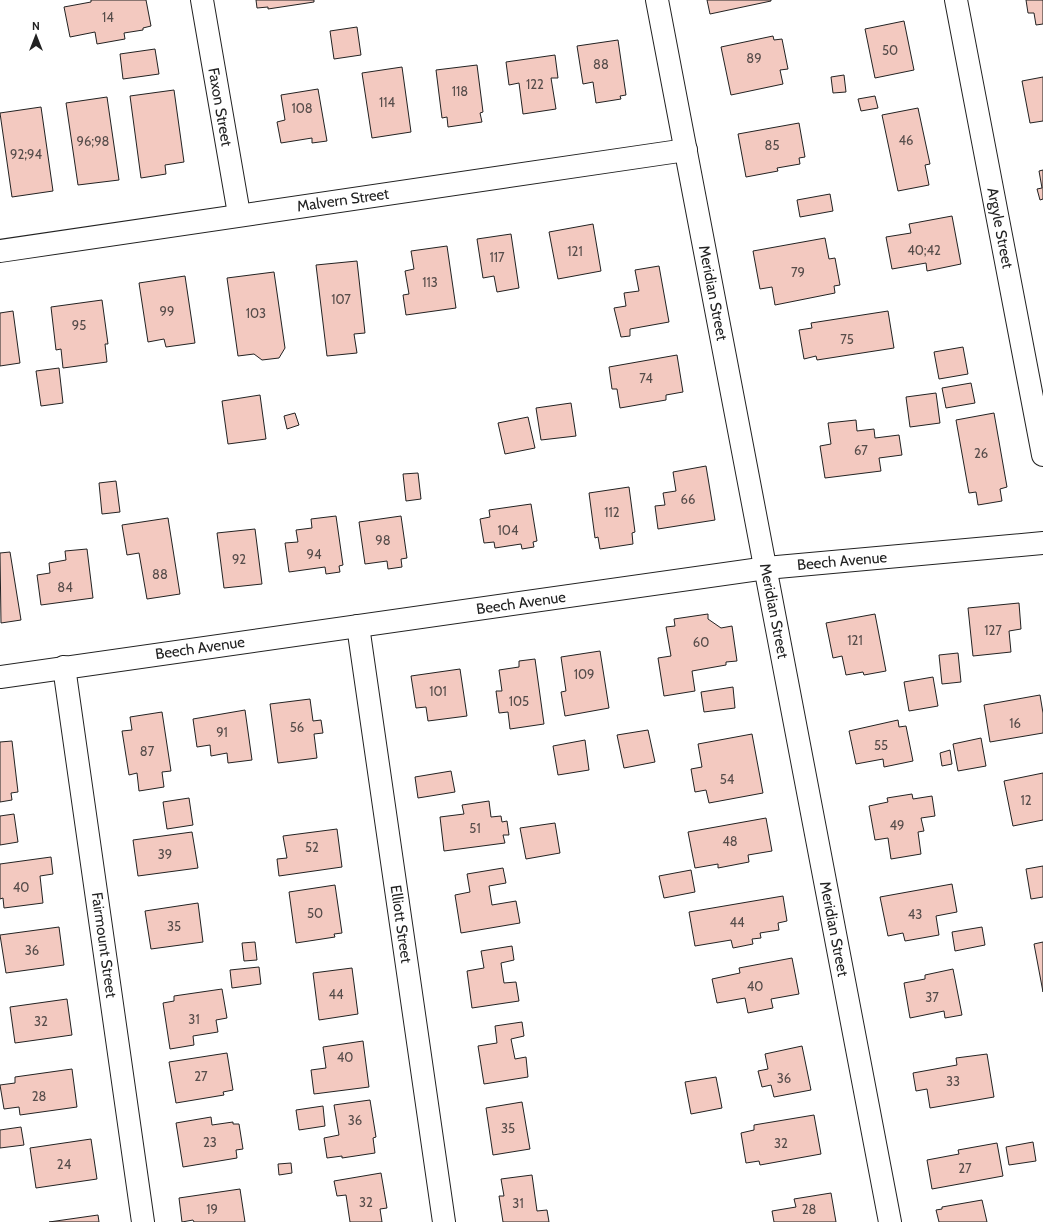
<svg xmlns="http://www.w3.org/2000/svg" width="1043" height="1222" viewBox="0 0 1043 1222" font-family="Cabin,sans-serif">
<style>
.building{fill:#f3c9c0;stroke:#222}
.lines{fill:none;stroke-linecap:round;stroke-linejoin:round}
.minor-casing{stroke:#222;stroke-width:24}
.minor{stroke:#fff;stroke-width:22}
.labels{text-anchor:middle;stroke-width:3;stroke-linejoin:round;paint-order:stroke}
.number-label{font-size:13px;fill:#564c4a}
.street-label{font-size:15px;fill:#222;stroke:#fff}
</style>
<rect width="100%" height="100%" fill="#fff"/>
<g class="building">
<path d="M91 0H146L151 26 143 28V30L124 33 125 39 97 44 95 32 70 37 64 7 91 2Z"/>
<path d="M256 0H314V2L268 9V7L257 8Z"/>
<path d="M707 0H771V1L710 14Z"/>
<path d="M1026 0H1043V24L1036 25 1034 13H1028Z"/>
<path d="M904 21 914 70 875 78 865 29Z"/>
<path d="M357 27 361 55 334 59 330 31Z"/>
<path d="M773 36 774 40 782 39 788 69 780 70 783 84 731 95 721 47Z"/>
<path d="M618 40 626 95 620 96 621 99 596 103 593 82 583 84 577 46Z"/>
<path d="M155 49 159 74 123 79 120 54Z"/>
<path d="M555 55 558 78H551L556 109 523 114 519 83 509 85 506 62Z"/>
<path d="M477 65 483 112 480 113 482 122 448 127 447 117 442 118 436 70Z"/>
<path d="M402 67 411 132 372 138 362 73Z"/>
<path d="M844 75 846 92 833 93 831 77Z"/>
<path d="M1043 77V121L1030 123 1022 81Z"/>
<path d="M318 89 327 141 312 143V138L281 143 277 122 285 120 281 95Z"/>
<path d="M174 90 184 162 165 165 166 174 141 178 130 96Z"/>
<path d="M875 96 878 108 861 111 858 99Z"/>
<path d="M107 97 119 180 78 185 66 103Z"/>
<path d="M41 107 53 191 12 197 0 113Z"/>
<path d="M918 108 930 164 925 165 929 185 898 191 882 115Z"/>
<path d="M799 123 805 157 799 158 800 164 777 168 778 171 746 177 738 134Z"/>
<path d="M1043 170V199L1040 200 1037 189 1042 188 1039 171Z"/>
<path d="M830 194 833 211 800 217 797 200Z"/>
<path d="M952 216 961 264 927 271 926 263 892 269 886 237 911 233 909 224Z"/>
<path d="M593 224 601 271 558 279 549 232Z"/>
<path d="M511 234 519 288 497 292 494 276 483 278 477 239Z"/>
<path d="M825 238 829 259 835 258 840 285 834 286 835 293 775 305 772 287 760 289 753 251Z"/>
<path d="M447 246 456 308 406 315 403 295 409 294 405 271 414 269 411 251Z"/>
<path d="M357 261 365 333 354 334 357 353 327 356 316 265Z"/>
<path d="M659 266 669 322 630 329V336L621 337 614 308 626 306 624 293 639 291 635 270Z"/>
<path d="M274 272 285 348 279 358 262 360 254 354 238 356 227 278Z"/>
<path d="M185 276 195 343 166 347 164 339 148 342 139 283Z"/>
<path d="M102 300 108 344H105L107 362 63 368 61 349 56 350 51 307Z"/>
<path d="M13 311 20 363 0 366V313Z"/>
<path d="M888 311 894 348 817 360 816 356 804 359 799 330 812 328 811 323Z"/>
<path d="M963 347 968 374 939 379 934 352Z"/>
<path d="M677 355 683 392 666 395V400L620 408 617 389H612L609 367Z"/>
<path d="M59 368 63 403 41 406 36 371Z"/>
<path d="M971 383 975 403 946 408 942 388Z"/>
<path d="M936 393 940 423 910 427 906 397Z"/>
<path d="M260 395 266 439 228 444 222 401Z"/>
<path d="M571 403 576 436 541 440 536 408Z"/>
<path d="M295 413 299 425 287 429 284 416Z"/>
<path d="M994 413 1007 487 1000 489 1002 501 978 505 976 492 969 493 956 420Z"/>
<path d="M528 417 535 448 505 454 498 423Z"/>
<path d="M856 420 857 431 874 429 875 438 899 435 902 455 879 458 881 471 825 478 820 446 831 444 828 423Z"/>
<path d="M706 466 715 520 658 529 655 506 665 505 663 493 676 491 673 472Z"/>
<path d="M418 473 421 499 406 501 403 474Z"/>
<path d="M116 481 120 512 102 514 99 483Z"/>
<path d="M629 487 635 532 632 533 633 544 600 549 598 537 595 538 589 493Z"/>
<path d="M531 504 537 541 533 542 534 547 522 549 521 544 495 548 494 542 484 543 480 519 490 517 489 510Z"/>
<path d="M336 516 343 565 339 566 340 572 326 574 325 567 289 572 285 543 298 542 296 530 312 528 311 519Z"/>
<path d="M401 516 407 558 401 559 402 567 388 569 387 561 365 564 359 522Z"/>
<path d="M168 518 180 594 147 599 139 553 127 555 122 525Z"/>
<path d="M255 529 262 584 224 588 217 533Z"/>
<path d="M87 549 93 598 41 605 37 575 50 573 49 563 66 560 65 551Z"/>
<path d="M10 552 21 620 1 623 0 553Z"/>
<path d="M1019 603 1021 629 1009 631 1011 652 973 656 968 608Z"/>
<path d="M708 614V619L721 628 732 626 737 661 726 662V665L692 671 695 691 664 696 658 658 671 656 666 627 675 626 674 619Z"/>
<path d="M875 614 886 671 864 675 863 672 846 675 842 656 833 658 826 623Z"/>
<path d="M600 651 609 708 565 716 561 692 566 691 561 657Z"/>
<path d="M958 653 961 682 942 684 939 655Z"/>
<path d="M535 659 544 724 510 729 508 712 499 713 496 691H502L499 670 519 667V661Z"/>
<path d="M460 669 467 716 428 721 426 707 416 708 411 676Z"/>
<path d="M933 677 938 706 909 711 904 682Z"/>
<path d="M733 687 735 708 704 712 701 692Z"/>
<path d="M1040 695 1043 713V733L990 742 984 705Z"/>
<path d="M310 699 313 721 321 720 323 733 314 734 317 758 278 763 270 704Z"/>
<path d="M245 710 252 760 228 763 227 753 211 756 210 745 197 747 193 719Z"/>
<path d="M162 712 171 771 162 772 164 787 139 791 137 773 129 775 122 731 132 730 130 717Z"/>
<path d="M898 720 899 727 906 726 913 761 884 767 883 759 856 764 849 731Z"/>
<path d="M648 730 655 762 624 768 617 735Z"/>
<path d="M752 734 763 793 709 803 706 790 695 792 691 769 702 767 698 744Z"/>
<path d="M981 738 986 766 958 771 953 744Z"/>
<path d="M585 740 589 770 558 775 553 746Z"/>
<path d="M12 741 18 792 11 793 12 800 0 802V742Z"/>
<path d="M950 750 952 764 942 766 940 753Z"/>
<path d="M451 771 455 792 418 798 415 777Z"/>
<path d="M1043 773V820L1013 826 1004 781Z"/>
<path d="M912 794 913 799 932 796 935 816 921 818 924 831 918 832 921 854 891 859 888 838 875 840 869 806 888 802 887 798Z"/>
<path d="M189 798 193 825 167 829 163 802Z"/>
<path d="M489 801 491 817 501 816 502 822 507 821 509 835H503L505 843 444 851 440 817 464 814 462 805Z"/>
<path d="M14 814 18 842 0 845V816Z"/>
<path d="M766 818 772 851 748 855 749 862 718 868V864L695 868 688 832Z"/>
<path d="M555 823 560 853 526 859 520 828Z"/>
<path d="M337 829 342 867 279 876 277 859 287 858 283 836Z"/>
<path d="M192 832 198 868 138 876 133 840Z"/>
<path d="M51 857 53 874 40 876 43 903 4 908 3 898 0 899V864Z"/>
<path d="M1043 866V897L1031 899 1026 869Z"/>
<path d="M503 868 506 883 489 886 492 905 516 901 520 923 461 933 455 895 470 892 467 874Z"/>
<path d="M691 870 695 892 664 898 659 876Z"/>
<path d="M952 884 957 912 936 916 939 935 905 941 903 933 888 936 880 897Z"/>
<path d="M335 885 342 933 334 934 335 937 296 943 289 892Z"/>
<path d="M783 896 787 921 778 923 779 930 760 933 761 938 752 939 753 944 733 948 731 940 695 946 689 912Z"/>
<path d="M198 903 203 942 151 949 145 911Z"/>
<path d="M59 927 64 965 6 973 0 935Z"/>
<path d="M982 927 985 945 955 951 952 932Z"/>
<path d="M255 942 257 960 244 961 242 943Z"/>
<path d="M1043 942V992L1034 944Z"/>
<path d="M512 946 514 960 501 963 504 983 516 982 519 1001 472 1008 467 971 484 968 481 951Z"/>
<path d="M792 958 799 994 771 999 773 1008 748 1013 745 998 717 1003 712 979 740 973 739 968Z"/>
<path d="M259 967 261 984 232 988 230 970Z"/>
<path d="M352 968 358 1014 319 1020 313 973Z"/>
<path d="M953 969 962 1015 945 1018 944 1011 910 1018 904 983 925 979V975Z"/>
<path d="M222 989 227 1018 216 1020 218 1032 193 1036 194 1045 170 1049 163 1003 174 1001V996Z"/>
<path d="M67 999 72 1035 15 1043 10 1007Z"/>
<path d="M522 1022 524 1036 511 1039 515 1059 526 1057 528 1077 484 1084 478 1046 497 1043 495 1026Z"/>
<path d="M363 1041 369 1087 314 1094 311 1070 326 1068 323 1047Z"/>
<path d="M802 1046 811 1090 774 1097 771 1085 762 1087 758 1071 768 1069 765 1054Z"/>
<path d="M227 1053 233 1090 223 1092 224 1095 176 1103 169 1062Z"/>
<path d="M987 1054 994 1097 930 1108 927 1089 916 1091 913 1073 957 1065 956 1058Z"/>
<path d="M72 1069 77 1107 20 1115 19 1107 4 1109 0 1085 15 1083V1077Z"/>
<path d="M716 1077 722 1108 691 1114 685 1082Z"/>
<path d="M370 1100 376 1137 373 1138 375 1153 342 1158V1156L327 1158 324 1138 339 1135 334 1105Z"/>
<path d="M522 1102 530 1149 493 1155 486 1108Z"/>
<path d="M323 1106 325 1126 299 1130 296 1110Z"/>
<path d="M814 1115 821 1154 760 1165 759 1161 746 1163 741 1133 754 1130V1125Z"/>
<path d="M211 1117 212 1125 233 1122V1124H239L243 1149 236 1150 237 1158 183 1167 176 1123Z"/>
<path d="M21 1127 24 1145 0 1148V1130Z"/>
<path d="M91 1139 97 1179 36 1188 30 1148Z"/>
<path d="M1033 1142 1036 1161 1009 1165 1006 1147Z"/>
<path d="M997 1143 1003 1176 932 1189 927 1160 959 1154 958 1150Z"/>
<path d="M291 1163 292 1173 279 1175 278 1164Z"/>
<path d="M381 1173 387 1208 380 1209 382 1222H350L346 1195 337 1196 334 1181Z"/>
<path d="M532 1175 537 1211 547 1210 549 1222H503L499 1196H504L501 1179Z"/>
<path d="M240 1189 245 1222H194L193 1220 182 1222 179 1198Z"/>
<path d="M831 1193 836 1222H774L772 1211 796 1207 794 1199Z"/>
<path d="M982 1200 987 1222H939L936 1210 942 1209V1207Z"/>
<path d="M98 1215 99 1222H49Z"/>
</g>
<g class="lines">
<g class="minor-casing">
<g id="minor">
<path d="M202 0 239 214"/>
<path d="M657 0 890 1222"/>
<path d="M956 0 1043 455"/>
<path d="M0 251 686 150"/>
<path d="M358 626 444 1222"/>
<path d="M64 667 143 1222"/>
<path d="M0 677 766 568 1043 543"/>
</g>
</g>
<use href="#minor" class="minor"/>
</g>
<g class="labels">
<g class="number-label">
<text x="108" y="22">14</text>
<text x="890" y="55">50</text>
<text x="754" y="63">89</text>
<text x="601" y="69">88</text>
<text x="535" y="89">122</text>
<text x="460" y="96">118</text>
<text x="387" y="107">114</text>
<text x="302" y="113">108</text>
<text x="906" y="145">46</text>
<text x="93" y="146">96;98</text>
<text x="772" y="150">85</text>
<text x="26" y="159">92;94</text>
<text x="924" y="255">40;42</text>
<text x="575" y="256">121</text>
<text x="497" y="262">117</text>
<text x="798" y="277">79</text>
<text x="430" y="287">113</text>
<text x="341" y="304">107</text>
<text x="167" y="316">99</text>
<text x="256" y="318">103</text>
<text x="79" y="330">95</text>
<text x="847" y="344">75</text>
<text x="646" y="383">74</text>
<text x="861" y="455">67</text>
<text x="981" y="458">26</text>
<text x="688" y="504">66</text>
<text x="612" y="517">112</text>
<text x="508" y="535">104</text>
<text x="383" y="545">98</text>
<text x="314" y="559">94</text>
<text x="239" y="564">92</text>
<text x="160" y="579">88</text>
<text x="65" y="592">84</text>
<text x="993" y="635">127</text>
<text x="855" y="645">121</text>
<text x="701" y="647">60</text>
<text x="584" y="679">109</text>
<text x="438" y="696">101</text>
<text x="519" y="706">105</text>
<text x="1015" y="728">16</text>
<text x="297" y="732">56</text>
<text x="222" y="737">91</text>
<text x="881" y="750">55</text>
<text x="147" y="756">87</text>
<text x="727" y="784">54</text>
<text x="1026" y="805">12</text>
<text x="897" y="830">49</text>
<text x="475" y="833">51</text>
<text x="730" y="846">48</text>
<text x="312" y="852">52</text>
<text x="165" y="859">39</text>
<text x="21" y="892">40</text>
<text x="315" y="918">50</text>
<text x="915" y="919">43</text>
<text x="737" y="927">44</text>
<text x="174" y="931">35</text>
<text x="32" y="955">36</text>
<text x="755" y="991">40</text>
<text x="336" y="999">44</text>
<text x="932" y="1002">37</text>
<text x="194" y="1024">31</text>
<text x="41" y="1026">32</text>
<text x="345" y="1062">40</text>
<text x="201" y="1081">27</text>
<text x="784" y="1083">36</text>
<text x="953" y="1086">33</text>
<text x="39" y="1101">28</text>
<text x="355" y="1125">36</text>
<text x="508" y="1133">35</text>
<text x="210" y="1147">23</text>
<text x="781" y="1148">32</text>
<text x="64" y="1169">24</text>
<text x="965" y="1173">27</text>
<text x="366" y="1207">32</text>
<text x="518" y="1208">31</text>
<text x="212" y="1214">19</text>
<text x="809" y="1214">28</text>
</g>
<g class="street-label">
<text transform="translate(220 107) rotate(80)" y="5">Faxon Street</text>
<text transform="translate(343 200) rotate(-8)" y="5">Malvern Street</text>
<text transform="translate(1000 228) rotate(79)" y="5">Argyle Street</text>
<text transform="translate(713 293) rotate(79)" y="5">Meridian Street</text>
<text transform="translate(842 561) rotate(-5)" y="5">Beech Avenue</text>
<text transform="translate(521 603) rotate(-8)" y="5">Beech Avenue</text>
<text transform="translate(774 611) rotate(79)" y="5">Meridian Street</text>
<text transform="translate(200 648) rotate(-8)" y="5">Beech Avenue</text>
<text transform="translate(401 924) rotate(82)" y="5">Elliott Street</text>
<text transform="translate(834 929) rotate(79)" y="5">Meridian Street</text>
<text transform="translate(104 945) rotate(82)" y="5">Fairmount Street</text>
</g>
</g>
<g transform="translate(36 36)" stroke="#ffffff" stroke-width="3" paint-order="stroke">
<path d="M0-3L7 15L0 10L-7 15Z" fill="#222222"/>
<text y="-6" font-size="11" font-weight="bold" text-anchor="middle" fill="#222222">N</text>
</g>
</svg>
